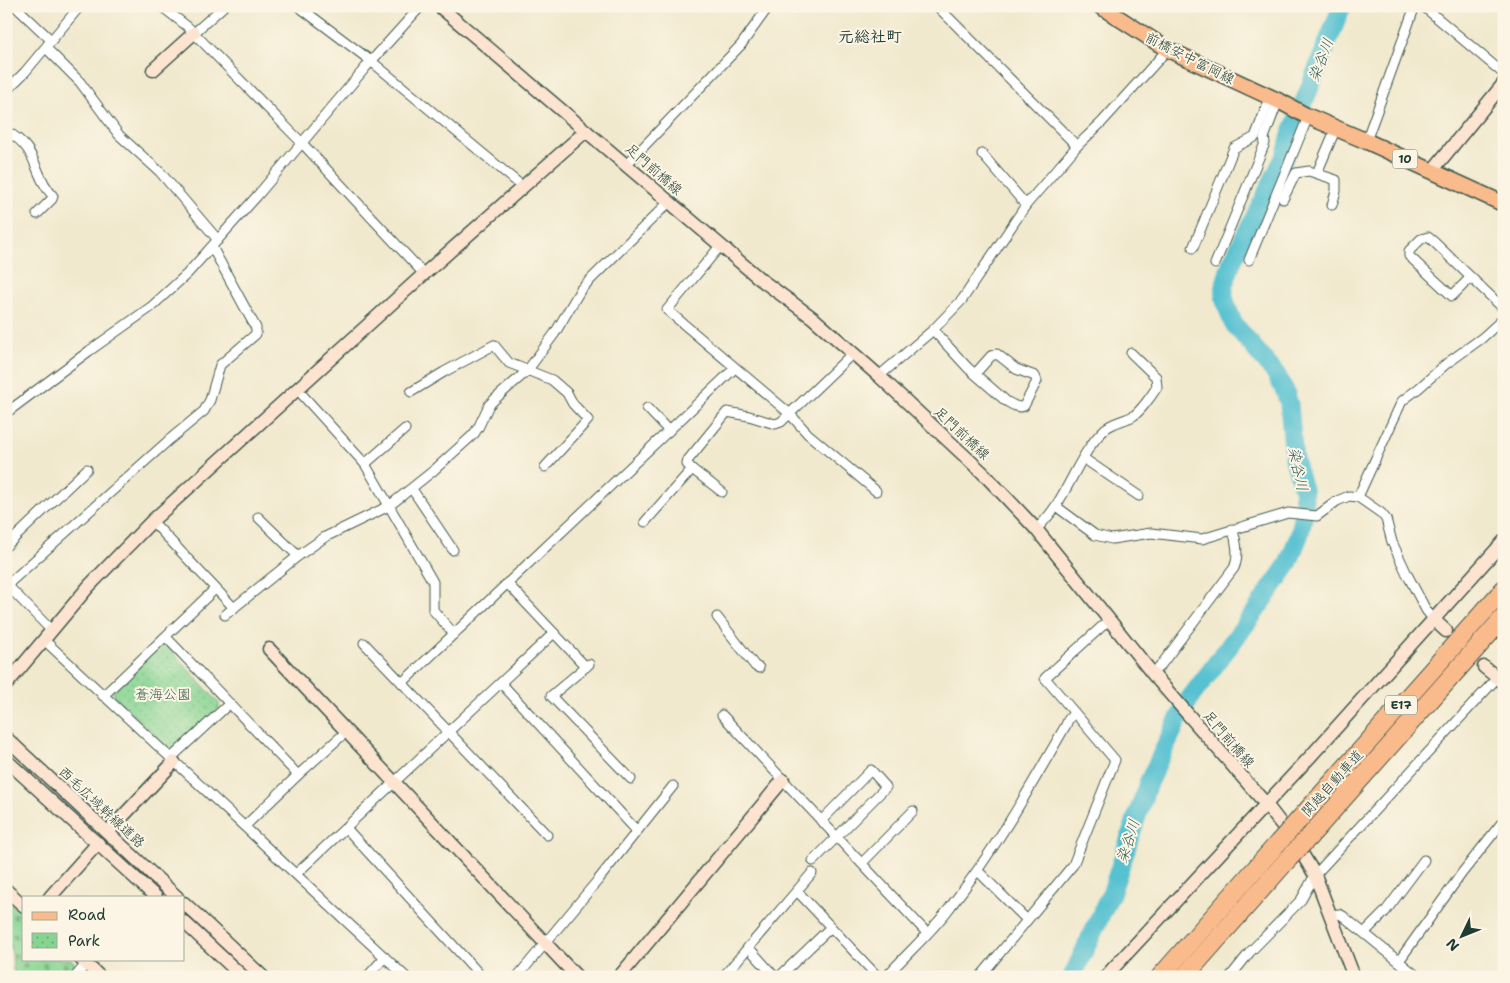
<svg xmlns="http://www.w3.org/2000/svg" width="1510" height="983" viewBox="0 0 1510 983" font-family="'Shantell Sans','Klee One',sans-serif">
<style>
.cemetery{fill:url(#cemetery-stones);stroke:#528863}
.park{fill:url(#park-dots);stroke:#528863}
.lines{fill:none;stroke-linecap:round;stroke-linejoin:round}
.river{stroke:#56c1d1;stroke-width:19}
.street-casing{stroke:#3e574b;stroke-width:11}
.secondary-casing{stroke:#3e574b;stroke-width:15}
.primary-casing{stroke:#3e574b;stroke-width:18}
.highway-casing{stroke:#3e574b;stroke-width:20}
.street{stroke:#fff;stroke-width:9}
.secondary{stroke:#fde4d1;stroke-width:12}
.primary{stroke:#fabb8c;stroke-width:15}
.highway{stroke:#fabb8c;stroke-width:18}
.highway-bridge-casing{stroke:#3e574b;stroke-width:20;stroke-linecap:butt}
.highway-bridge{stroke:#fabb8c;stroke-width:18}
.labels{text-anchor:middle;stroke-width:4;stroke-linejoin:round;paint-order:stroke}
.shield{fill:#fcf5e5;stroke:#617469;stroke-width:1}
.shield-label{font-size:12px;font-weight:bold;fill:#1f3d34}
.street-label{font-size:14px;fill:#1f3d34;stroke:#fcf5e5}
.park-label{font-size:14px;fill:#345b47;stroke:#fcf5e5}
.water-label{font-size:15px;font-style:italic;fill:#2d5e5b;stroke:#fcf5e5}
.quarter-label{font-size:16px;font-weight:bold;fill:#1f3d34;stroke:#fcf5e5}
</style>
<defs>
<pattern id="cemetery-stones" width="16" height="16" patternUnits="userSpaceOnUse" patternTransform="scale(1.25)"><rect width="16" height="16" fill="#86d492"/><path d="M2 7V4a2 2 0 0 1 4 0v3zM10 15v-3a2 2 0 0 1 4 0v3z" fill="#6dad78"/></pattern>
<pattern id="park-dots" width="8" height="8" patternUnits="userSpaceOnUse" patternTransform="scale(1.25)"><rect width="8" height="8" fill="#86d492"/><path d="M2 2h.1M6 6h.1" fill="none" stroke="#6dad78" stroke-width="1.8" stroke-linecap="round"/></pattern>
</defs>
<rect width="100%" height="100%" fill="#fcf5e5"/>
<filter id="ink" filterUnits="userSpaceOnUse"><feTurbulence type="fractalNoise" baseFrequency=".02" numOctaves="2"/><feDisplacementMap in="SourceGraphic" scale="10" xChannelSelector="R" yChannelSelector="G"/><feConvolveMatrix kernelMatrix="1 2 1 2 8 2 1 2 1" color-interpolation-filters="sRGB"/></filter>
<filter id="wash" filterUnits="userSpaceOnUse"><feTurbulence type="fractalNoise" baseFrequency=".0096" numOctaves="4" result="noise"/><feDisplacementMap in="SourceGraphic" scale="20" xChannelSelector="R" yChannelSelector="G"/><feGaussianBlur stdDeviation="1.12" result="paint"/><feColorMatrix in="noise" values="0 0 0 0 0 0 0 0 0 0 0 0 0 0 0 0 0 1.4 0 .05"/><feComposite in="paint" operator="in"/></filter>
<g filter="url(#wash)">
<rect width="100%" height="100%" fill="#f1e9ce"/>
<path class="cemetery" d="M6 899 24 915V959H71L74 962 75 968 67 977H14L12 953 6 936Z"/>
<path class="park" d="M162 645 167 646 219 703V709L177 749 170 750 114 697 113 690Z"/>
<g class="lines">
<path class="river" d="M1072 977 1112 891 1148 783 1177 722 1190 698 1255 612 1288 564 1300 533 1305 508 1303 489 1294 459 1289 404 1285 391 1276 374 1233 323 1224 298V287L1231 264 1286 154 1291 135 1342 6"/>
</g>
</g>
<g filter="url(#ink)">
<g class="lines">
<g class="street-casing">
<g id="street">
<path d="M15 6 52 41"/>
<path d="M161 6 188 27 302 143 424 274"/>
<path d="M298 6 371 61 523 187"/>
<path d="M937 6 1077 146"/>
<path d="M1423 6 1504 74"/>
<path d="M194 33 224 6"/>
<path d="M46 48 80 82 119 135 160 172 218 240"/>
<path d="M6 91 25 72 80 6"/>
<path d="M6 131C40 149 31 172 53 196L52 199 37 214"/>
<path d="M1366 141 1415 6"/>
<path d="M982 154 1026 205"/>
<path d="M626 165 741 45 769 6"/>
<path d="M1317 173 1336 128"/>
<path d="M1283 199 1296 173 1309 171 1336 180V191L1332 205"/>
<path d="M721 245 667 310 789 413 808 434 876 491"/>
<path d="M1193 248 1234 148 1255 137 1270 98"/>
<path d="M1249 260 1308 117"/>
<path d="M1215 264 1265 143 1264 138 1278 101"/>
<path d="M1471 277 1452 296 1451 295 1409 256V251L1421 239 1428 237 1433 241 1504 309"/>
<path d="M933 330 968 368 1006 401C1011 404 1018 409 1024 406L1037 381 1035 376 1016 369 997 354 991 356 975 374"/>
<path d="M879 376 933 330 962 300 1026 205 1077 146 1102 122 1160 58 1167 49"/>
<path d="M297 389 365 464 433 582V610L454 634"/>
<path d="M411 392 444 372 494 345 509 363 552 380 567 393 573 404 588 420 545 467"/>
<path d="M647 408 669 431"/>
<path d="M6 413 89 351 151 307 187 274 257 196 366 67 421 6"/>
<path d="M1083 458 1139 496"/>
<path d="M365 464 405 429"/>
<path d="M692 469 722 492"/>
<path d="M412 489 453 550"/>
<path d="M1358 497 1402 401 1419 388 1446 364 1482 338 1504 318"/>
<path d="M1057 507 1095 535 1112 539 1151 533 1202 539 1288 513 1317 516 1337 501 1349 496 1358 497 1381 513 1386 519 1392 542 1407 574 1426 610 1433 619"/>
<path d="M258 517 298 556"/>
<path d="M152 521 234 608"/>
<path d="M645 522 692 469 687 464 688 460 727 412 749 416 775 424 781 422 853 353"/>
<path d="M1036 529C1068 501 1075 457 1105 429 1113 422 1124 421 1133 416 1140 412 1152 395 1157 387L1156 377 1131 353"/>
<path d="M6 546 87 469"/>
<path d="M507 583 586 667"/>
<path d="M6 584 51 630"/>
<path d="M7 585 169 440 204 411 210 400 220 365 256 334V328L212 247"/>
<path d="M225 615 298 556 325 537 389 506 433 471 474 434 479 426 489 405 495 399 527 371 555 333 581 289 669 202"/>
<path d="M717 617 755 666 759 668"/>
<path d="M166 637 298 775"/>
<path d="M43 639 406 977"/>
<path d="M364 643 547 835"/>
<path d="M589 664 551 696 631 779"/>
<path d="M1152 673 1161 665 1234 568C1239 557 1237 541 1232 529"/>
<path d="M402 683 735 368"/>
<path d="M501 683 637 831"/>
<path d="M103 696 215 589"/>
<path d="M722 715 927 933"/>
<path d="M171 758 229 704"/>
<path d="M245 826 298 775 347 731"/>
<path d="M346 828 482 977"/>
<path d="M813 861 886 787 871 770 821 821"/>
<path d="M862 863 913 811"/>
<path d="M978 871 1027 920"/>
<path d="M296 874 554 633"/>
<path d="M797 891 878 977"/>
<path d="M1331 915 1339 914 1343 916 1418 977"/>
<path d="M1365 932 1385 912 1424 860"/>
<path d="M748 947 775 977"/>
<path d="M1399 961 1462 873 1504 820"/>
<path d="M75 977 86 964"/>
<path d="M367 977 385 957"/>
<path d="M517 977 598 880 673 786"/>
<path d="M723 977 812 873"/>
<path d="M779 977 831 927"/>
<path d="M886 977C907 953 932 932 951 906 995 850 1030 788 1066 725L1068 720 1074 713"/>
<path d="M980 977 1073 865 1115 760 1045 678 1109 620"/>
<path d="M1230 977 1250 952 1301 900 1315 875 1497 678"/>
</g>
</g>
<g class="secondary-casing">
<g id="secondary">
<path d="M439 6 760 279 813 318 879 376 983 473 1036 529 1152 673 1265 803 1295 842 1315 875 1354 977"/>
<path d="M153 70 194 33"/>
<path d="M1432 171 1504 83"/>
<path d="M1433 619 1446 631"/>
<path d="M269 649 577 977"/>
<path d="M1484 667 1504 683"/>
<path d="M6 685 89 586 152 521 424 274 586 131"/>
<path d="M6 738 177 897"/>
<path d="M6 760 156 897"/>
<path d="M108 832 174 762"/>
<path d="M6 890 24 906"/>
<path d="M50 897 98 843"/>
<path d="M184 903 263 977"/>
<path d="M184 922 243 977"/>
<path d="M81 959 100 977"/>
<path d="M619 977 783 780"/>
<path d="M1105 977 1309 758 1504 541"/>
</g>
</g>
<g class="primary-casing">
<path id="primary" d="M1100 6 1167 49 1283 103 1305 115 1366 141 1504 204"/>
</g>
<g class="highway-casing">
<g id="highway">
<path d="M1298 821 1504 589"/>
<path d="M1309 837 1504 617"/>
<path d="M1160 977 1278 843"/>
<path d="M1184 977 1289 858"/>
</g>
</g>
<use href="#street" class="street"/>
<use href="#secondary" class="secondary"/>
<use href="#primary" class="primary"/>
<use href="#highway" class="highway"/>
<g class="highway-bridge-casing">
<g id="highway-bridge">
<path d="M1278 843 1298 821"/>
<path d="M1289 858 1309 837"/>
</g>
</g>
<use href="#highway-bridge" class="highway-bridge"/>
</g>
</g>
<g class="labels">
<g class="shield">
<rect x="1392.5" y="149.5" width="25" height="19" rx="4"/>
<rect x="1385" y="695.5" width="32" height="19" rx="4"/>
</g>
<g class="shield-label">
<text x="1405" y="163">10</text>
<text x="1401" y="709">E17</text>
</g>
<g class="street-label">
<text transform="translate(1190 58) rotate(27)" y="5">前橋安中富岡線</text>
<text transform="translate(654 169) rotate(41)" y="5">足門前橋線</text>
<text transform="translate(962 433) rotate(43)" y="5">足門前橋線</text>
<text transform="translate(1229 739) rotate(49)" y="5">足門前橋線</text>
<text transform="translate(1332 783) rotate(-48)" y="5">関越自動車道</text>
<text transform="translate(102 807) rotate(43)" y="5">西毛広域幹線道路</text>
</g>
<g class="park-label">
<text x="163" y="699">蒼海公園</text>
</g>
<g class="water-label">
<text transform="translate(1321 60) rotate(-69)" y="5">染谷川</text>
<text transform="translate(1298 469) rotate(78)" y="5">染谷川</text>
<text transform="translate(1128 841) rotate(-72)" y="5">染谷川</text>
</g>
<g class="quarter-label">
<text x="870" y="42">元総社町</text>
</g>
</g>
<rect width="1510" height="983" fill="none" stroke="#fcf5e5" stroke-width="25"/>
<rect x="22" y="896" width="162" height="65" fill="#fcf5e5" stroke="#a4ab9e"/>
<rect x="32" y="912" width="25" height="8" fill="#fabb8c" stroke="#a4ab9e"/>
<text x="68" y="920" font-size="15" fill="#1f3d34">Road</text>
<rect x="32" y="933" width="25" height="15" fill="url(#park-dots)" stroke="#a4ab9e"/>
<text x="68" y="946" font-size="15" fill="#1f3d34">Park</text>
<g transform="translate(1462 936) rotate(227)" stroke="#fcf5e5" stroke-width="4" paint-order="stroke">
<path d="M0-4L9 19L0 12L-9 19Z" fill="#1f3d34"/>
<text y="-8" font-size="14" font-weight="bold" text-anchor="middle" fill="#1f3d34">N</text>
</g>
</svg>
